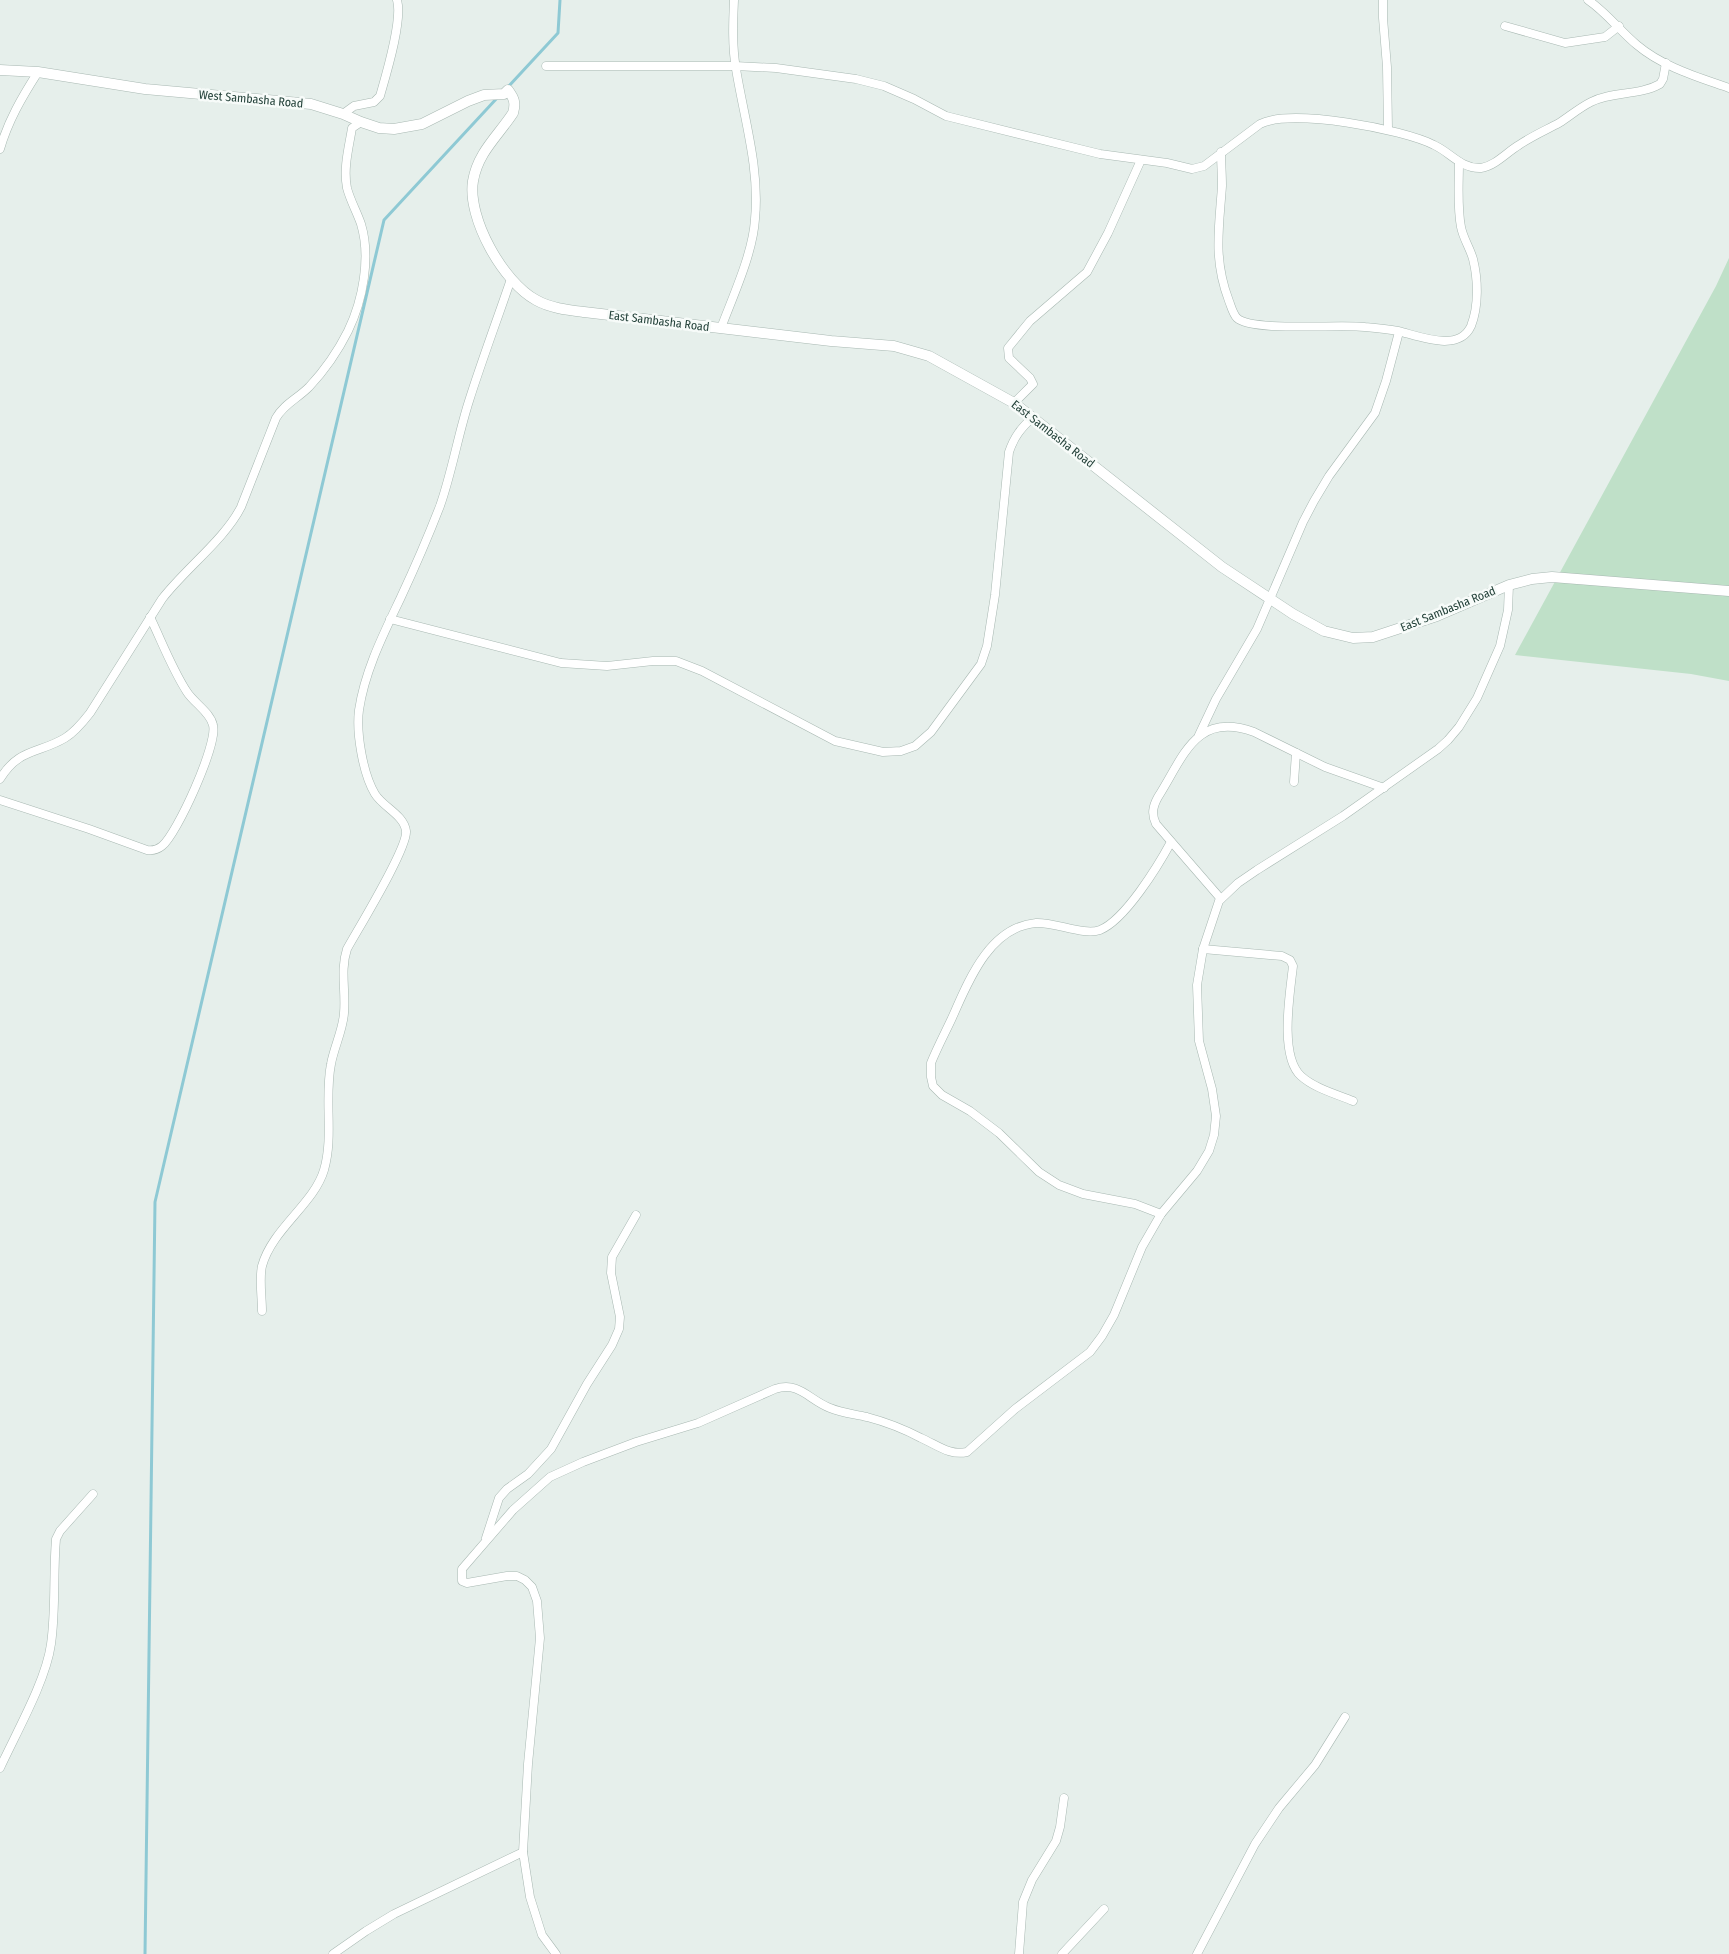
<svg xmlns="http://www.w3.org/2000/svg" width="1729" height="1954" viewBox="0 0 1729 1954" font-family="'Fira Sans Condensed',sans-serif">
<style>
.green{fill:#bfe0c8}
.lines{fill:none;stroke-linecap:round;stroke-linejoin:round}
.stream{stroke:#8ec9d4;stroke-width:3}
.minor-casing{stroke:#a8b8b2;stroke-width:9}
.tertiary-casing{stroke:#a8b8b2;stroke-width:11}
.minor{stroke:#fff;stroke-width:8}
.tertiary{stroke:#fff;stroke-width:10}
.labels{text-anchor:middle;stroke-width:5;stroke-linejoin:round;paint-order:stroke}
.street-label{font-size:12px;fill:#24423a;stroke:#f7fbf9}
</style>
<rect width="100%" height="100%" fill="#e6efeb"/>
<path class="green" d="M1729 258V681L1691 674 1515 655 1716 286Z"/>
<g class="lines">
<g class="stream">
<path d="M508 87 558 33 560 0"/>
<path d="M145 1954 155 1202 384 220 498 97"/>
</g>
<g class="minor-casing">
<g id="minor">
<path d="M1383 0V18L1387 67 1388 129"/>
<path d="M1588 0C1607 13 1620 31 1637 45 1663 67 1698 77 1729 88"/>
<path d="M1505 26 1565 43 1605 37 1619 26"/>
<path d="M546 66H735L776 68 856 79 884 86 914 99 946 116 1100 154 1167 163 1192 169 1204 166 1260 124C1291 108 1402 129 1434 145 1450 152 1461 169 1481 168 1495 166 1507 152 1519 145 1532 136 1546 130 1559 123 1570 116 1579 108 1591 102 1612 91 1639 96 1660 84L1663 79 1666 63"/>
<path d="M343 114 354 106 374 102 380 96C386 75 403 20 397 0"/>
<path d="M0 149C8 121 22 97 38 72"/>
<path d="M1221 152C1221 163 1222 174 1222 186 1219 229 1213 259 1229 301 1231 306 1233 314 1237 318 1251 332 1341 324 1365 327 1376 328 1387 329 1398 331 1419 336 1459 353 1471 326 1479 306 1478 279 1473 259 1470 248 1463 238 1461 227 1457 206 1459 183 1459 162"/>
<path d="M721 328C733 296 753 253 755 219 760 169 744 118 736 69 732 46 733 22 734 0"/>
<path d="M1014 403 1033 384 1030 378 1009 358 1008 348 1030 321 1087 272 1108 233 1141 160"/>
<path d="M390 619 561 663 607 666 653 661H676L702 671 835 741 883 752 901 751 915 746 931 732 981 664 987 646 995 595 1009 452C1014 437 1021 428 1033 417"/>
<path d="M1199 735 1216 699 1257 629 1303 522 1314 501 1329 476 1375 413 1386 381 1399 332"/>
<path d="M0 779C19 748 38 754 65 738 75 732 83 722 90 713L162 599C185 569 225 539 241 507L276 418C284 404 297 399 309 387 324 371 338 351 348 331 363 300 371 257 361 224 357 212 350 200 347 188 343 168 349 147 352 128L361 122"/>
<path d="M1294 782 1296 753"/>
<path d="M0 800 89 829 147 850C153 851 157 850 162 846 177 834 218 744 213 725 210 712 194 703 187 692 172 669 162 642 150 617"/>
<path d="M1221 899 1156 824C1151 814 1153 806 1158 797 1184 756 1196 711 1254 732L1325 767 1384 788"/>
<path d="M1203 949 1282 956 1290 960 1293 966C1290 993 1279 1056 1301 1076 1314 1088 1336 1094 1353 1101"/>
<path d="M1161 1214 1135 1204 1083 1194 1059 1185 1039 1172 999 1133 970 1111 942 1095 933 1086 931 1077V1063C937 1048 945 1033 952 1018 968 982 989 927 1036 923 1055 922 1084 936 1100 930 1125 920 1158 866 1171 842"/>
<path d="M262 1311C262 1297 259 1279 262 1266 272 1229 314 1204 324 1170 334 1136 324 1099 331 1064 334 1047 343 1030 344 1013 346 991 340 970 347 949 358 929 408 848 406 831 404 815 383 807 375 794 363 774 356 733 359 710 365 670 384 633 401 597 415 567 428 537 440 506 452 472 458 435 469 401 482 360 497 320 511 279"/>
<path d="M486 1538 499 1498 507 1489 528 1474 551 1449 587 1384 612 1345 619 1329 620 1317 611 1273 612 1257 636 1215"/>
<path d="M0 1768C16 1733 46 1681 51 1644 56 1609 53 1574 56 1539L60 1531 93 1494"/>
<path d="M333 1954 366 1931 394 1914 523 1852"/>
<path d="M556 1954 542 1935 530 1897 523 1852 528 1764 540 1638 537 1601 532 1587 525 1580 517 1576H507L467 1583 462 1581V1569L513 1510 550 1477 583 1462 636 1442 698 1423 775 1389C799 1381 809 1400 830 1408 842 1413 854 1414 867 1417 886 1422 904 1429 921 1438 937 1445 950 1456 967 1452L1015 1409 1090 1352 1102 1336 1114 1315 1142 1247 1161 1214 1197 1171 1209 1151 1214 1135 1216 1116 1212 1089 1199 1041 1197 985 1203 949 1219 901 1238 883 1257 870 1343 816 1438 749 1448 740 1459 727 1477 698 1500 646 1508 610 1509 585"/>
<path d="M1019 1954 1023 1902 1032 1880 1056 1841 1060 1827 1064 1798"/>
<path d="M1062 1954 1104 1909"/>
<path d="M1197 1954 1255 1844 1279 1808 1315 1765 1345 1717"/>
</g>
</g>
<g class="tertiary-casing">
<path id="tertiary" d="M0 70 38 72 145 89 311 104 343 114 361 122 379 128 394 129 422 124 468 101 484 95 504 94 508 90C514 98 516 103 513 113 498 136 478 152 473 181 467 218 503 282 536 300 550 308 568 310 584 312L831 341 894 346 929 356 1014 403 1222 567 1293 614 1324 631 1353 638 1373 637 1437 616 1509 585 1532 579 1552 577 1729 591"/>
</g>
<use href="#minor" class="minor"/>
<use href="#tertiary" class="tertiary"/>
</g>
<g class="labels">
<g class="street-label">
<text transform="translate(251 99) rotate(5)" y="4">West Sambasha Road</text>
<text transform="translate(659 321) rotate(7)" y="4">East Sambasha Road</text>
<text transform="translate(1053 434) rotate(38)" y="4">East Sambasha Road</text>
<text transform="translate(1448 609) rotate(-22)" y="4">East Sambasha Road</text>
</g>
</g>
</svg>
